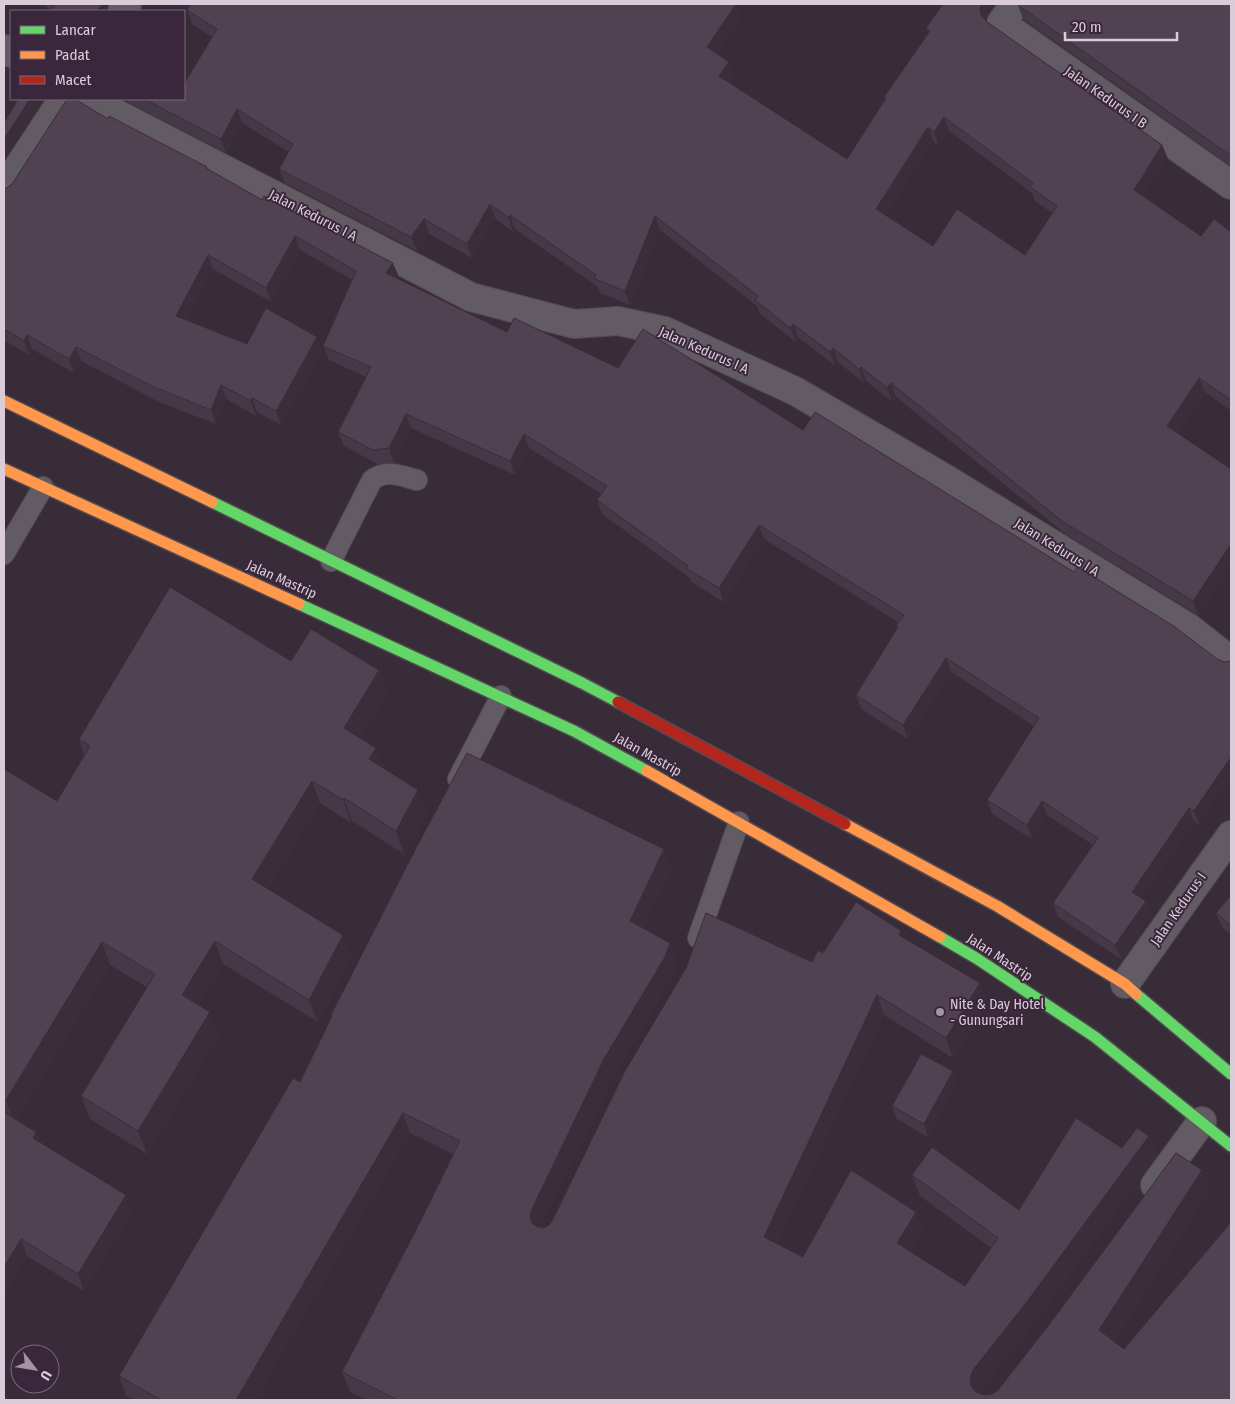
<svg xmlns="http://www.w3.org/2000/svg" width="1235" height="1404" viewBox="0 0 1235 1404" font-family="'Fira Sans Condensed',sans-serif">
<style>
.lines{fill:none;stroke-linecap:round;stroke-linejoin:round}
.lane-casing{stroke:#534a52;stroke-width:22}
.street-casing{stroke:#534a52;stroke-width:30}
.fast-casing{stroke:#534a52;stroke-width:14}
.slow-casing{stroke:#534a52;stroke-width:14}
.jam-casing{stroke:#534a52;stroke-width:14}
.lane{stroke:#635b63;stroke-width:20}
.street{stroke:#635b63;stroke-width:28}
.fast{stroke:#63d668;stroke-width:11}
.slow{stroke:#ff974d;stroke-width:11}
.jam{stroke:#b3261e;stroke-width:11}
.wall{fill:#463947;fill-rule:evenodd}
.shaded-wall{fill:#392e39}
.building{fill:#514252;stroke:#392e39;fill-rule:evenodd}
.poi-dot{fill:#a195a0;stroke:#3b273c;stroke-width:2}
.labels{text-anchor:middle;stroke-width:4;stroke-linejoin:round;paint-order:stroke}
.street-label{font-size:14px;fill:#dacdd9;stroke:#3b273c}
.poi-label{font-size:14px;fill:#dacdd9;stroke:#3b273c;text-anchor:start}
</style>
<rect width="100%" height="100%" fill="#372c37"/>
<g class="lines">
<g class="lane-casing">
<g id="lane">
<path d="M4 554 43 487"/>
<path d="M331 561 372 480C387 469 400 476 417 480"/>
<path d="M458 779 501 696"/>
<path d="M698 938 739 822"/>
</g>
</g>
<g class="street-casing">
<g id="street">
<path d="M1015 4 1001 23 1231 185"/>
<path d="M122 11 127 4"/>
<path d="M4 49 11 53"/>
<path d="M88 99 471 297 574 324 618 321 665 331 795 391 946 479 1189 628 1231 661"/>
<path d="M4 189 63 99"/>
<path d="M1125 984 1231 835"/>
<path d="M1155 1185 1202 1121"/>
</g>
</g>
<g class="fast-casing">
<g id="fast">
<path d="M212 502 582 683 618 702"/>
<path d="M299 604 574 731 647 771"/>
<path d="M940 937 976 958 1095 1037 1231 1146"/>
<path d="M1136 994 1231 1074"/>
</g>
</g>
<g class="slow-casing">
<g id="slow">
<path d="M4 401 212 502"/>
<path d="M4 469 299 604"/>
<path d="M647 771 940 937"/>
<path d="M845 824 997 906 1125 984 1136 994"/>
</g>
</g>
<g class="jam-casing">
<path id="jam" d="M618 702 845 824"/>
</g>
<use href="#lane" class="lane"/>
<use href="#street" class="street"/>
<use href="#fast" class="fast"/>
<use href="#slow" class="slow"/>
<use href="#jam" class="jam"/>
</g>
<g class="wall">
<path d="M42 4H109L107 9 51 11Z"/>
<path d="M943 4H996L988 14 986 20 987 22 1162 145 1168 159 1143 196 1201 236 1231 232V411L1205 392 1177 433 1231 469V566L1198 615 1067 535 896 397 892 402 866 381 864 383 838 362 835 366 799 338 796 342 760 314 757 306 660 230 630 305 600 293 598 287 515 229 513 232 495 218 472 258 429 234 417 251 285 183 279 169 289 152 242 123 226 153 129 103 128 99H184L212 37 192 24 187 10 741 18 717 54 734 77 730 83 847 159 885 100 884 97 928 33 926 28ZM949 131 1032 193 1035 201 1052 213 1025 255 933 246 886 215 933 141 939 146Z"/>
<path d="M1231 4V166L1023 19 1018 5Z"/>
<path d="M108 119 208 169 262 200 399 277 397 279 507 332 618 368 803 430 1074 572 1175 627 1199 825 1194 822 1142 898 1146 901 1151 915 1121 959 1058 917 1053 903 1093 845 1047 815 1032 839 992 814 987 800 1034 726 951 672 908 739 861 709 856 695 897 629 896 626 898 622 764 539 724 602 691 582 690 578 602 514 597 500 602 494 529 448 515 475 411 428 394 463 378 464 344 446 338 432 366 377 329 360 323 346 353 280 300 250 271 302 213 269 186 321 247 344 322 351 281 425 257 412 256 416 226 399 216 424 159 402 81 361 74 373 32 349 29 355 4 340V189H5Z"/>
<path d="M291 661 379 670 387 693 360 738 376 748 383 767 427 813 404 854 352 821 351 823 320 803 268 889 351 957 318 1022 223 964 198 1005 219 1035 147 1154 90 1119 81 1096 147 987 110 965 16 1120 36 1132 40 1142 126 1195 132 1212 84 1291 27 1256 4 1294V769L57 801 84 755 79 739Z"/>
<path d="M664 849 672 869 643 928 670 943 677 963 672 977 612 1079 540 1227 543 1228 549 1225 812 962 823 953 901 931 903 938 980 983 988 1003 953 1058 884 1015 777 1244 803 1257 916 1212 923 1232 911 1252 965 1286 991 1248 920 1196 912 1175 1019 1210 1122 1148 1149 1136 1157 1156 1034 1324 981 1390 979 1393 984 1395 992 1394 998 1390 1202 1170 1210 1190 1113 1341 1124 1349 1231 1400H366L350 1392 342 1372 418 1226 453 1154 410 1133 255 1400H134L126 1396 119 1376 300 1082 332 1018 331 1015Z"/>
<path d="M1231 895V935L1222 927 1216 913Z"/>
<path d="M957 1084 928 1137 897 1119 892 1106Z"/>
</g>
<g class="shaded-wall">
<path d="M102 4H109L107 9V11H97Z"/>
<path d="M736 4 741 18 713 61 707 47Z"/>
<path d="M982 4H996L988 14 986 21 981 15 980 7Z"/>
<path d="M729 62 734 77 724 90 719 76Z"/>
<path d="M30 99H44L4 161V139Z"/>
<path d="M237 109 242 123 226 153 221 139Z"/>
<path d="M944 117 949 131 939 146 934 132Z"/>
<path d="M928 127 933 141 881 223 876 209Z"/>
<path d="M1162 145 1168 159 1139 204 1134 190Z"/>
<path d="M490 204 495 218 472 258 467 244Z"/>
<path d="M510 215 515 229 513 232 508 217Z"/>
<path d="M655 216 660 230 630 305 625 291Z"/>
<path d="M424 219 429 234 417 251 411 237Z"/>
<path d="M295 236 300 250 271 302 266 288Z"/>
<path d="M208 255 213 269 181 331 176 316Z"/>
<path d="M393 263 399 277 391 287 386 273Z"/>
<path d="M793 324 799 338 796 342 790 328Z"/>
<path d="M27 335 32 349 29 355 24 341Z"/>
<path d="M317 337 322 351 281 425 276 411Z"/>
<path d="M76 347 81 361 74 373 69 359Z"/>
<path d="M833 348 838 362 835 366 830 352Z"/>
<path d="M861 367 866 381 864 383 859 369Z"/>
<path d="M1199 378 1205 392 1172 440 1167 426Z"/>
<path d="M891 383 896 397 892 402 887 388Z"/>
<path d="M221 385 226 399 216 424 211 410Z"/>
<path d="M252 398 257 412 256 416 251 401Z"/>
<path d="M406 414 411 428 394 463 389 448Z"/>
<path d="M524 434 529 448 515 475 510 461Z"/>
<path d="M759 525 764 539 724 602 719 588Z"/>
<path d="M1231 544V566L1198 615 1193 601Z"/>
<path d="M946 658 951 672 908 739 903 725Z"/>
<path d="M379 670 387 693 352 751 344 728Z"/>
<path d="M376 748 384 771 369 759Z"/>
<path d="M1231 757V778L1199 825 1194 811Z"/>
<path d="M312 781 320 803 260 902 252 879Z"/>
<path d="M418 790 427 813 404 854 396 831Z"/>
<path d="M344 798 352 821 351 823 343 800Z"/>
<path d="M1042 801 1047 815 1032 839 1027 825Z"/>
<path d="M1189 808 1194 822 1137 906 1132 892Z"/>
<path d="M664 849 672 869 637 941 630 921Z"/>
<path d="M1146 901 1151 915 1121 959 1115 945Z"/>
<path d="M901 931 908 951 899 935Z"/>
<path d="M343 935 351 957 318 1022 309 1000Z"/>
<path d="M215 941 223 964 190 1018 182 995Z"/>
<path d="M102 942 110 965 14 1123 6 1100Z"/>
<path d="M670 943 677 963 672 977 612 1079 538 1231 537 1237 530 1217 531 1211 604 1059Z"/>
<path d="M980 983 988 1003 953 1058 946 1038Z"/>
<path d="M877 995 884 1015 771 1257 764 1237Z"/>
<path d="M210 1012 219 1035 147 1154 138 1131Z"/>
<path d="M953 1071 957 1084 928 1137 924 1124Z"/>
<path d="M403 1113 410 1133 255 1400H236Z"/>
<path d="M36 1132 42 1149 33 1138Z"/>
<path d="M1149 1136 1157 1156 1034 1324 981 1390 978 1398 971 1386 970 1378 973 1370Z"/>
<path d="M1202 1170 1210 1190 1106 1351 1099 1330Z"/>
<path d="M126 1195 132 1212 84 1291 78 1274Z"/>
<path d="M916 1212 923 1232 905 1263 897 1243Z"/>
<path d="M21 1239 27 1256 4 1294V1267Z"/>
</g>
<g class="building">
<path d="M54 4H102L97 11H51L55 5Z"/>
<path d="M191 4H736L707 47 729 62 719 76 847 159 886 98 884 97 930 31 926 28 943 4H982L980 7 981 15 987 22 1162 145 1134 190 1201 236 1214 219 1231 232V400L1199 378 1167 426 1231 469V544L1193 601 1062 521 891 383 887 388 861 367 859 369 833 348 830 352 793 324 790 328 755 300 758 296 655 216 625 291 595 279 596 275 510 215 508 217 490 204 467 244 424 219 411 237 279 169 293 144 237 109 221 139 144 99H184V84L217 29 187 10ZM944 117 1033 183 1030 187 1057 206 1025 255 957 209 933 246 876 209 928 127 934 132Z"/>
<path d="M1019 4H1231V156L1018 5Z"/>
<path d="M18 99H30L4 139V123Z"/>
<path d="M67 99H75L108 119 109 116 207 167 206 168 262 200 264 196 393 263 386 273 507 332 514 318 618 368 643 329 803 430 815 412 1074 572 1078 567 1175 627 1217 659 1224 662 1231 661V757L1194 811 1189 808 1132 892 1146 901 1115 945 1053 903 1098 838 1042 801 1027 825 987 800 1039 718 946 658 903 725 856 695 898 627 896 626 904 615 759 525 719 588 686 568 688 566 597 500 607 486 524 434 510 461 406 414 389 448 373 450 338 432 371 367 323 346 356 271 295 236 266 288 208 255 176 316 247 344 266 308 317 337 276 411 252 398 251 401 221 385 211 410 154 387 76 347 69 359 27 335 24 341 4 329V189H5L12 184Z"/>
<path d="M170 587 291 661 311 629 379 670 344 728 376 748 369 759 418 790 396 831 344 798 343 800 312 781 252 879 343 935 309 1000 215 941 182 995 210 1012 138 1131 81 1096 155 974 102 942 6 1100 4 1098V769L57 801 90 746 79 739Z"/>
<path d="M467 753 664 849 630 921 670 943 665 957 604 1059 531 1211 530 1217 532 1223 536 1226 543 1228 549 1225 552 1221 625 1071 686 968 706 913 812 962 818 950 823 953 856 902 901 931 899 935 980 983 946 1038 877 995 764 1237 803 1257 851 1170 916 1212 897 1243 965 1286 998 1238 912 1175 932 1147 1019 1210 1076 1118 1122 1148 1137 1128 1149 1136 1026 1303 973 1370 970 1378 971 1386 976 1392 984 1395 992 1394 998 1390 1051 1322 1176 1153 1202 1170 1099 1330 1124 1349 1231 1222V1400H398L342 1372 418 1226 460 1141 403 1113 236 1400H161L119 1376 293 1078 300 1082 332 1016 331 1015 417 846Z"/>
<path d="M1231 895V925L1216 913Z"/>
<path d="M921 1054 953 1071 924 1124 892 1106Z"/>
<path d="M4 1112 36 1132 33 1138 126 1195 78 1274 21 1239 4 1267V1190L5 1188 4 1187Z"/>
</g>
<circle class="poi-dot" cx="940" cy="1012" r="5"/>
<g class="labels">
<g class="street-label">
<text transform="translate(1106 97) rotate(35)" y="5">Jalan Kedurus I B</text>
<text transform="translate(313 215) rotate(27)" y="5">Jalan Kedurus I A</text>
<text transform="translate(704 350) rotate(24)" y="5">Jalan Kedurus I A</text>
<text transform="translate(1057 547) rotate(32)" y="5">Jalan Kedurus I A</text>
<text transform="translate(282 579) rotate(24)" y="5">Jalan Mastrip</text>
<text transform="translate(648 754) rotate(29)" y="5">Jalan Mastrip</text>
<text transform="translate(1178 909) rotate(-55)" y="5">Jalan Kedurus I</text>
<text transform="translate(1000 957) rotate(33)" y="5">Jalan Mastrip</text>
</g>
<g class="poi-label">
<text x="950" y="1009">Nite &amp; Day Hotel<tspan x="950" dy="16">- Gunungsari</tspan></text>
</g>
</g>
<rect width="1235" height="1404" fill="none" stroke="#dacdd9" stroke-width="10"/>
<rect x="10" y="10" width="175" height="90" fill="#3b273c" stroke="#7b697b"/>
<rect x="20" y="26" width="25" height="8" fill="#63d668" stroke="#7b697b"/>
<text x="55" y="35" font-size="15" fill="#dacdd9">Lancar</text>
<rect x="20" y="51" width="25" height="8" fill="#ff974d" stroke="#7b697b"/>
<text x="55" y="60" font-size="15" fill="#dacdd9">Padat</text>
<rect x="20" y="76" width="25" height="8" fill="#b3261e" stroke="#7b697b"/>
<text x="55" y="85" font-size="15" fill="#dacdd9">Macet</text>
<g transform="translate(35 1369) rotate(121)"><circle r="24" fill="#3b273c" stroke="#7b697b"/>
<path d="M0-4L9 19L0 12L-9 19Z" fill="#a195a0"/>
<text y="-8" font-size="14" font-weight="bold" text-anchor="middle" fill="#dacdd9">U</text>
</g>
<path d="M1065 32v8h112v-8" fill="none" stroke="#dacdd9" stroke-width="2.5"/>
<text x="1072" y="32" font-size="15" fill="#dacdd9" stroke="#3b273c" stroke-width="4" paint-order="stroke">20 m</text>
</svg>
